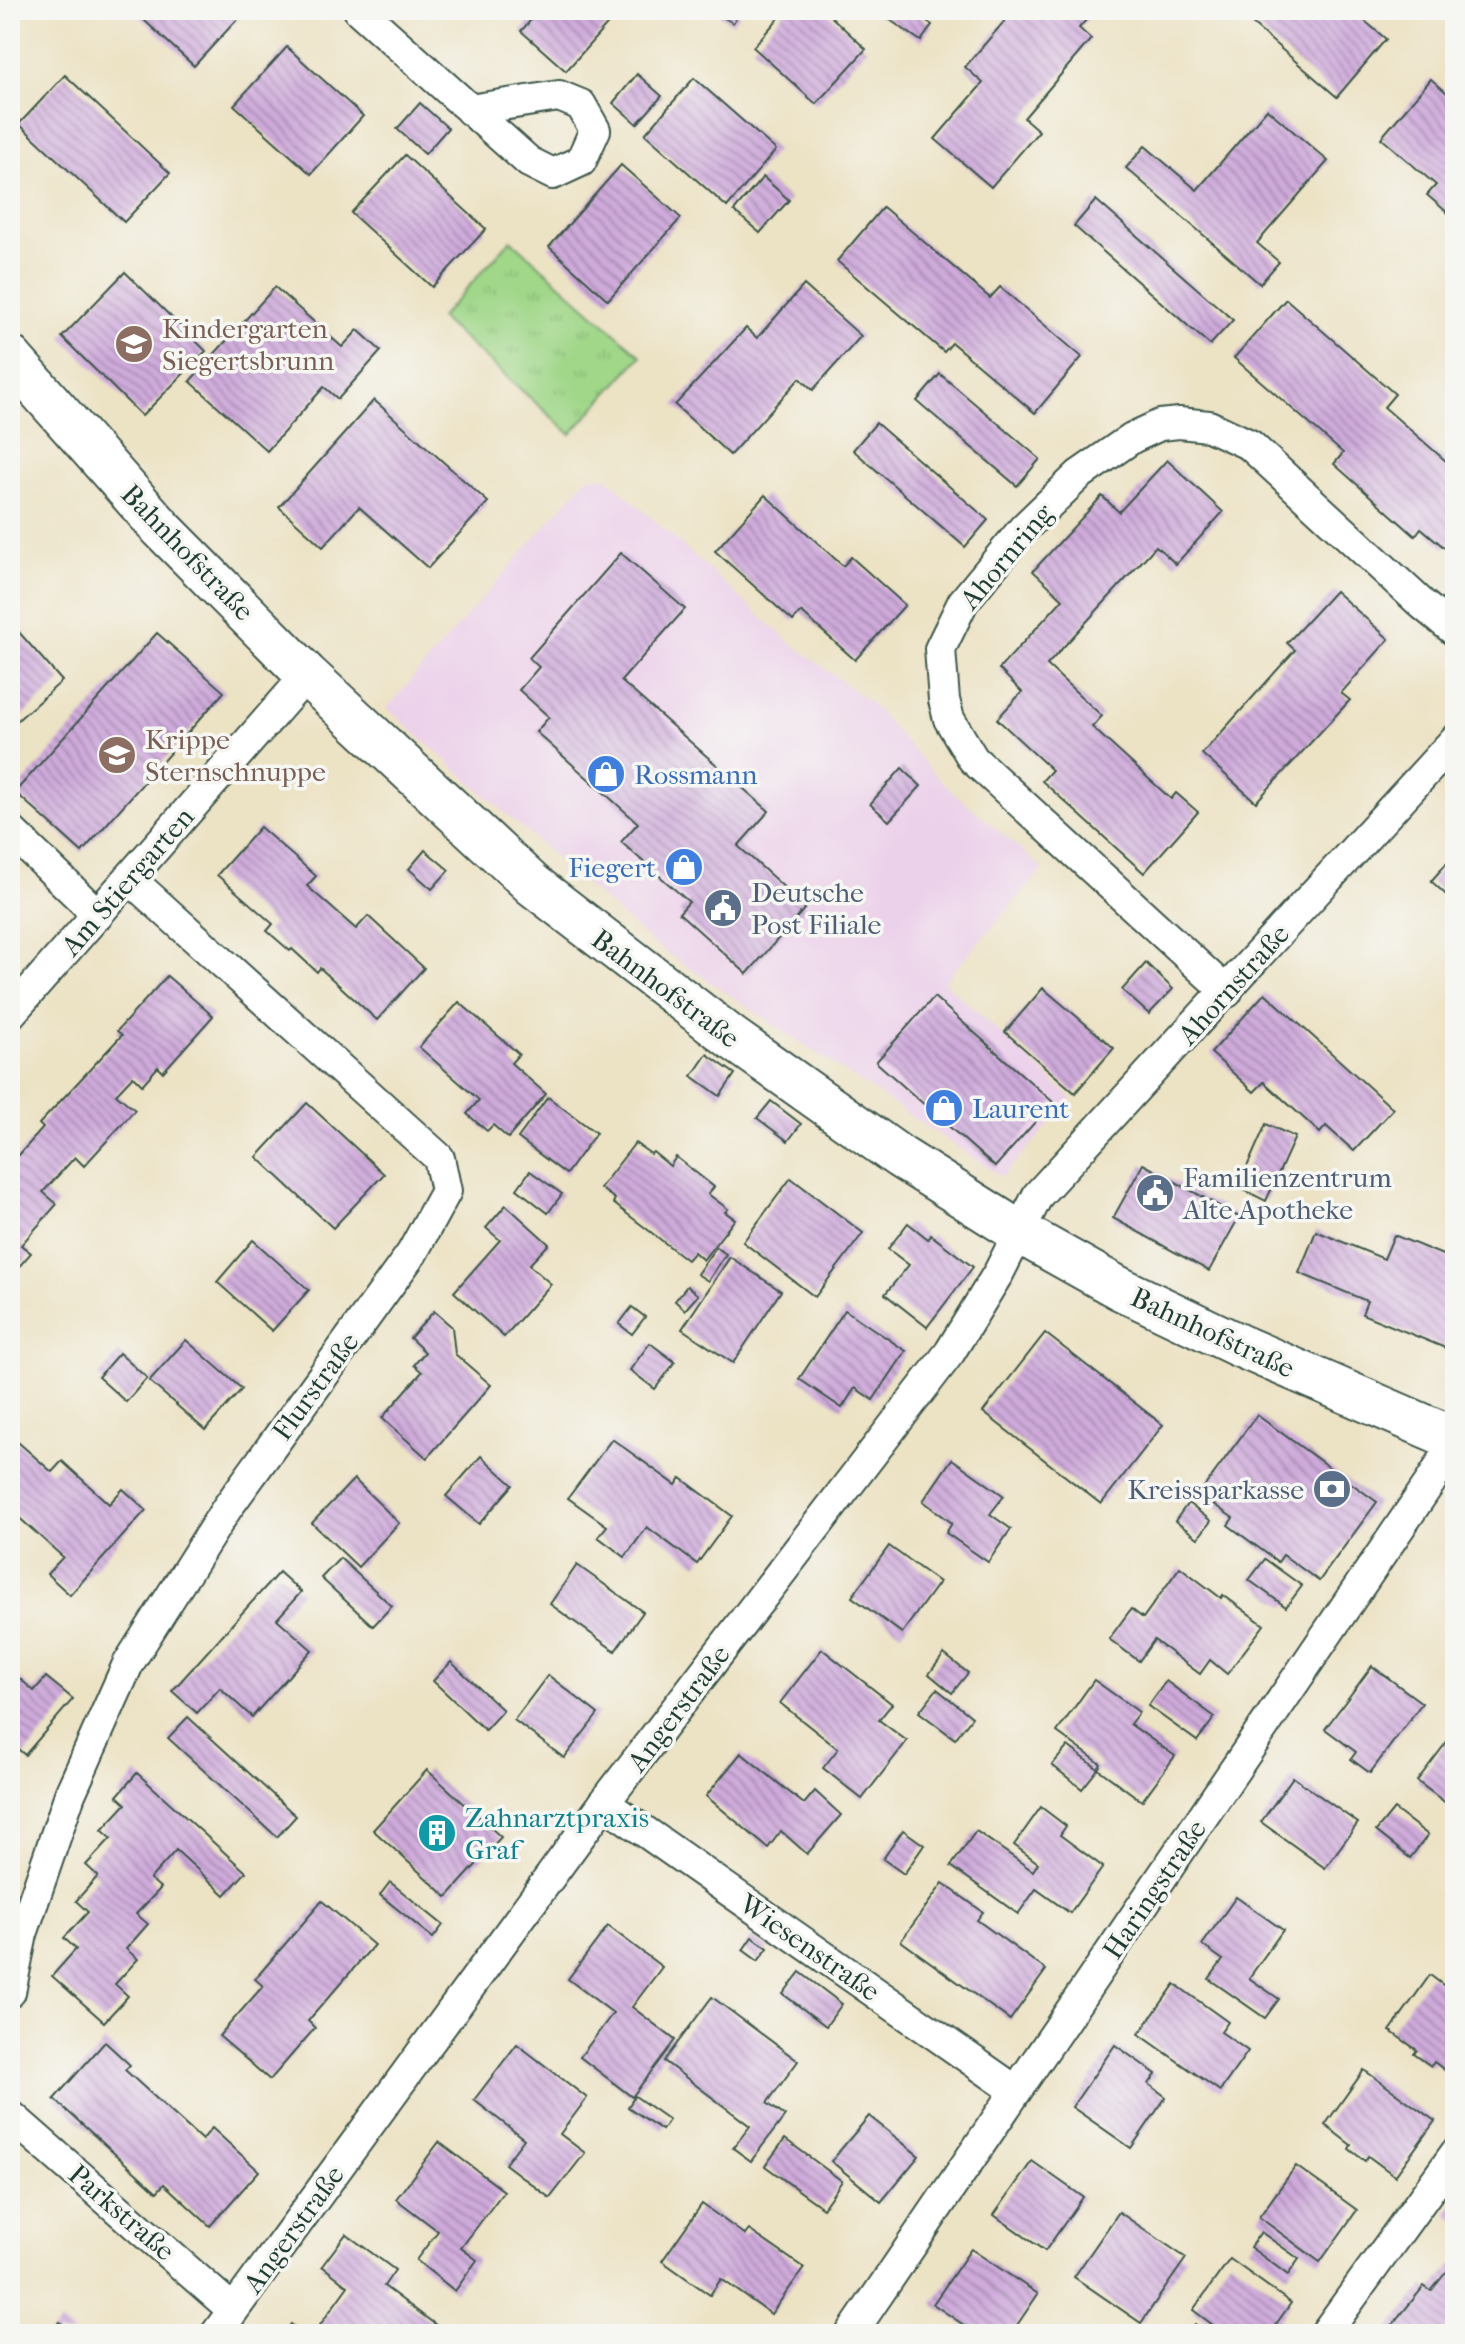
<svg xmlns="http://www.w3.org/2000/svg" width="1465" height="2344" viewBox="0 0 1465 2344" font-family="'IM FELL French Canon',serif">
<style>
.built{fill:#ecd1ea}
.grass{fill:url(#grass-tufts);stroke:#608a5e;stroke-width:2}
.building{fill:url(#building-back-hatch)}
.lines{fill:none;stroke-linecap:round;stroke-linejoin:round}
.street-casing{stroke:#3e564a;stroke-width:34}
.secondary-casing{stroke:#3e564a;stroke-width:46}
.street{stroke:#fff;stroke-width:30}
.secondary{stroke:#fff;stroke-width:42}
.labels{text-anchor:middle;stroke-width:7;stroke-linejoin:round;paint-order:stroke}
.education-label{font-size:28px;fill:#785e54;stroke:#f6f6f2;text-anchor:start}
.street-label{font-size:28px;fill:#1f3d34;stroke:#f6f6f2}
.shop-label{font-size:28px;fill:#366cbe;stroke:#f6f6f2;text-anchor:start}
.service-label{font-size:28px;fill:#4e5e75;stroke:#f6f6f2;text-anchor:start}
.culture-label{font-size:28px;fill:#0d838f;stroke:#f6f6f2;text-anchor:start}
</style>
<defs>
<pattern id="grass-tufts" width="24" height="20" patternUnits="userSpaceOnUse" patternTransform="scale(2)"><rect width="24" height="20" fill="#a0d789"/><path d="M3 7l-1-3M5 7V3M7 7l1-3M15 17l-1-3M17 17v-4M19 17l1-3" fill="none" stroke="#89b977"/></pattern>
<pattern id="building-back-hatch" width="6" height="6" patternUnits="userSpaceOnUse" patternTransform="scale(2)"><rect width="6" height="6" fill="#cfaadb"/><path d="M-1 5l2 2M0 0l6 6M5-1l2 2" fill="none" stroke="#a78cb2"/></pattern>
</defs>
<rect width="100%" height="100%" fill="#f6f6f2"/>
<filter id="ink" filterUnits="userSpaceOnUse"><feTurbulence type="fractalNoise" baseFrequency=".0125" numOctaves="2"/><feDisplacementMap in="SourceGraphic" scale="16" xChannelSelector="R" yChannelSelector="G"/><feConvolveMatrix kernelMatrix="1 2 1 2 8 2 1 2 1" color-interpolation-filters="sRGB"/></filter>
<filter id="wash" filterUnits="userSpaceOnUse"><feTurbulence type="fractalNoise" baseFrequency=".006" numOctaves="4" result="noise"/><feDisplacementMap in="SourceGraphic" scale="32" xChannelSelector="R" yChannelSelector="G"/><feGaussianBlur stdDeviation="1.8" result="paint"/><feColorMatrix in="noise" values="0 0 0 0 0 0 0 0 0 0 0 0 0 0 0 0 0 1.4 0 .05"/><feComposite in="paint" operator="in"/></filter>
<g filter="url(#wash)">
<rect width="100%" height="100%" fill="#ece2c4"/>
<path class="built" d="M588 477H606L786 639 870 703 944 784 1043 869 944 982 1072 1099 1002 1177 652 943 387 708Z"/>
<path class="grass" d="M511 240 641 356 571 434 440 318Z"/>
<g id="blocks">
<g class="building">
<path d="M133 10H246L194 66Z"/>
<path d="M540 10H620L566 71 521 31Z"/>
<path d="M722 10H741L733 23 719 15Z"/>
<path d="M786 10H824L866 49 816 104 753 47Z"/>
<path d="M883 10H910L932 25 921 41 881 14Z"/>
<path d="M1014 10H1095L1079 28 1091 39 1024 118 1039 131 991 187 935 139 983 83 965 67Z"/>
<path d="M1236 10H1352L1386 39 1337 97Z"/>
<path d="M287 47 363 116 311 174 234 105Z"/>
<path d="M637 74 662 96 637 124 613 103Z"/>
<path d="M65 75 170 173 124 222 19 124Z"/>
<path d="M694 78 776 150 727 207 645 134Z"/>
<path d="M1431 79 1455 100V219L1427 195 1436 185 1381 138Z"/>
<path d="M420 103 448 128 425 154 397 129Z"/>
<path d="M1267 109 1328 161 1257 243 1279 262 1260 284 1126 168 1145 146 1197 190Z"/>
<path d="M405 155 486 229 432 287 351 213Z"/>
<path d="M621 165 681 218 608 300 549 247Z"/>
<path d="M763 177 789 200 760 233 734 211Z"/>
<path d="M1096 200 1233 320 1210 345 1074 226Z"/>
<path d="M883 207 990 298 1000 287 1082 357 1035 413 952 343 944 352 837 261Z"/>
<path d="M125 272 206 351 142 416 62 337Z"/>
<path d="M804 285 861 336 813 390 800 378 730 455 675 405 746 328 757 338Z"/>
<path d="M275 287 342 347 358 330 381 351 338 399 324 387 267 451 190 381Z"/>
<path d="M1286 299 1395 394 1384 407 1455 469V537L1445 548 1421 528 1415 536 1334 464 1343 453 1234 358Z"/>
<path d="M940 374 1040 459 1017 486 917 401Z"/>
<path d="M374 400 488 502 428 568 359 507 323 547 279 507Z"/>
<path d="M876 423 988 520 965 547 853 450Z"/>
<path d="M1167 460 1223 512 1176 564 1156 546 1047 665 1102 716 1092 727 1171 799 1176 793 1198 812 1144 873 1042 781 1052 770 997 719 1022 692 999 669 1063 599 1033 571 1102 496 1119 512Z"/>
<path d="M765 495 843 566 851 557 905 605 855 660 801 612 793 621 715 551Z"/>
<path d="M621 553 685 609 621 681 769 811 738 846 806 907 747 974 679 913 689 902 621 842 638 823 536 732 549 717 519 690 539 667 529 658Z"/>
<path d="M1335 591 1389 639 1341 693 1350 700 1256 802 1202 754 1295 650 1287 643Z"/>
<path d="M10 622 62 681 10 727Z"/>
<path d="M157 633 224 692 82 852 15 792Z"/>
<path d="M902 768 921 786 889 821 870 804Z"/>
<path d="M260 827 316 876 307 886 356 929 368 916 424 968 377 1020 320 968 317 972 292 949 290 951 267 931 273 924 217 875Z"/>
<path d="M425 850 449 870 432 889 409 869Z"/>
<path d="M1455 854V903L1431 881Z"/>
<path d="M1146 963 1173 989 1149 1014 1122 990Z"/>
<path d="M167 976 213 1016 163 1072 158 1067 142 1085 133 1076 116 1094 135 1110 84 1166 75 1157 43 1192 57 1204 21 1245 31 1253 17 1269 10 1264V1165L43 1128 39 1124 122 1035 117 1031Z"/>
<path d="M1043 988 1114 1048 1075 1093 1005 1032Z"/>
<path d="M1265 993 1393 1109 1354 1151 1326 1126 1320 1133 1264 1082 1254 1092 1211 1053Z"/>
<path d="M934 997 1053 1102 995 1167 876 1062Z"/>
<path d="M459 1002 519 1054 511 1063 546 1094 508 1138 493 1125 487 1131 467 1114 479 1100 419 1047Z"/>
<path d="M707 1054 735 1074 720 1096 692 1076Z"/>
<path d="M548 1097 596 1133 566 1174 518 1138Z"/>
<path d="M771 1101 801 1124 788 1141 757 1118Z"/>
<path d="M307 1103 384 1174 333 1228 257 1157Z"/>
<path d="M1266 1124 1295 1137 1266 1201 1238 1187Z"/>
<path d="M635 1143 651 1154 653 1152 670 1166 676 1157 714 1187 708 1194 728 1209 725 1212 735 1219 703 1260 694 1252 687 1260 613 1203 615 1199 600 1188Z"/>
<path d="M1143 1164 1239 1217 1209 1271 1113 1218Z"/>
<path d="M530 1171 562 1194 548 1213 517 1189Z"/>
<path d="M791 1178 863 1233 815 1297 743 1242Z"/>
<path d="M506 1205 549 1244 529 1265 551 1284 504 1337 454 1292 500 1240 486 1228Z"/>
<path d="M908 1223 928 1239 931 1235 973 1267 927 1327 885 1294 909 1265 888 1249Z"/>
<path d="M1316 1231 1384 1259 1394 1235 1455 1260V1352L1362 1314 1367 1301 1299 1273Z"/>
<path d="M253 1240 309 1290 272 1331 217 1282Z"/>
<path d="M716 1247 726 1254 708 1281 697 1274Z"/>
<path d="M730 1257 781 1291 733 1363 682 1329Z"/>
<path d="M687 1286 698 1295 685 1310 675 1301Z"/>
<path d="M632 1307 645 1317 632 1334 619 1324Z"/>
<path d="M845 1310 906 1351 873 1400 855 1388 842 1408 799 1379Z"/>
<path d="M434 1311 452 1327 455 1354 491 1385 427 1458 382 1418 422 1372 414 1365 425 1352 410 1338Z"/>
<path d="M1045 1333 1163 1425 1101 1504 983 1412Z"/>
<path d="M186 1340 242 1389 205 1430 149 1381Z"/>
<path d="M650 1343 675 1362 655 1389 630 1370Z"/>
<path d="M119 1353 147 1378 126 1402 98 1377Z"/>
<path d="M1257 1415 1377 1502 1319 1581 1283 1555 1278 1562 1228 1525 1233 1518 1199 1494Z"/>
<path d="M10 1435 52 1472 62 1461 109 1504 123 1489 146 1510 70 1595 47 1574 63 1557 15 1514 10 1519Z"/>
<path d="M612 1439 676 1485 681 1478 732 1516 697 1564 647 1527 625 1557 598 1537 607 1526 568 1498Z"/>
<path d="M481 1456 513 1485 479 1524 446 1496Z"/>
<path d="M952 1459 1004 1496 990 1514 1011 1529 988 1562 946 1533 952 1523 923 1501Z"/>
<path d="M354 1479 399 1523 358 1567 312 1523Z"/>
<path d="M1188 1503 1211 1521 1198 1538 1175 1521Z"/>
<path d="M889 1546 939 1582 902 1633 852 1597Z"/>
<path d="M340 1558 392 1606 373 1626 321 1578Z"/>
<path d="M1265 1559 1302 1586 1286 1607 1249 1580Z"/>
<path d="M577 1565 643 1612 615 1651 550 1604Z"/>
<path d="M1180 1567 1221 1598 1223 1595 1264 1625 1227 1674 1210 1660 1200 1674 1154 1640 1139 1661 1109 1639 1131 1609 1143 1618Z"/>
<path d="M279 1572 301 1592 277 1619 312 1650 252 1717 220 1688 197 1713 172 1691Z"/>
<path d="M822 1649 892 1704 879 1720 907 1741 862 1799 823 1768 838 1749 780 1703Z"/>
<path d="M944 1654 968 1673 952 1693 929 1674Z"/>
<path d="M451 1662 503 1710 485 1730 433 1681Z"/>
<path d="M1372 1666 1422 1703 1370 1773 1351 1759 1356 1752 1325 1729Z"/>
<path d="M10 1670 34 1691 46 1677 73 1699 25 1755 10 1742Z"/>
<path d="M548 1675 598 1714 564 1758 514 1720Z"/>
<path d="M1094 1680 1139 1712 1130 1724 1175 1756 1142 1801 1098 1769 1101 1764 1057 1732Z"/>
<path d="M1166 1681 1215 1717 1197 1741 1148 1706Z"/>
<path d="M937 1689 972 1717 955 1739 919 1712Z"/>
<path d="M188 1717 296 1816 277 1837 168 1738Z"/>
<path d="M1455 1731V1810L1417 1781Z"/>
<path d="M1068 1746 1098 1769 1082 1789 1052 1765Z"/>
<path d="M741 1753 804 1804 815 1791 841 1815 807 1854 781 1831 768 1848 706 1796Z"/>
<path d="M427 1770 501 1837 447 1897 373 1830Z"/>
<path d="M137 1773 246 1872 225 1895 176 1850 150 1879 161 1888 136 1914 148 1924 126 1949 138 1959 115 1984 128 1996 104 2022 52 1976 76 1949 64 1938 88 1912 76 1901 98 1876 86 1865 111 1838 102 1830 126 1804 117 1796Z"/>
<path d="M1293 1777 1358 1823 1325 1868 1261 1822Z"/>
<path d="M1041 1807 1066 1826 1060 1835 1103 1867 1070 1913 1036 1889 1018 1914 951 1866 976 1831 1033 1871 1038 1863 1014 1845Z"/>
<path d="M1394 1809 1428 1835 1410 1858 1376 1831Z"/>
<path d="M903 1830 924 1845 904 1874 883 1859Z"/>
<path d="M390 1882 443 1925 433 1938 380 1895Z"/>
<path d="M943 1883 983 1912 977 1920 1046 1970 1010 2020 901 1941Z"/>
<path d="M1236 1897 1283 1930 1249 1978 1279 1999 1265 2018 1209 1979 1223 1960 1202 1945Z"/>
<path d="M322 1901 374 1945 308 2021 315 2028 270 2080 219 2036 263 1986 255 1979Z"/>
<path d="M608 1926 662 1967 632 2007 675 2040 632 2097 580 2057 613 2013 568 1979Z"/>
<path d="M752 1937 768 1948 758 1961 743 1950Z"/>
<path d="M800 1972 842 2004 826 2026 783 1994Z"/>
<path d="M1430 1975 1455 1994V2078L1434 2062 1431 2066 1414 2054 1417 2050 1390 2031Z"/>
<path d="M1175 1984 1228 2022 1221 2032 1248 2051 1220 2091 1139 2034Z"/>
<path d="M712 1997 798 2061 767 2103 785 2116 751 2161 733 2148 750 2126 664 2061Z"/>
<path d="M105 2042 130 2065 125 2070 202 2140 212 2128 259 2171 210 2226 164 2184 157 2192 54 2099Z"/>
<path d="M517 2044 587 2098 560 2134 585 2153 550 2198 505 2164 524 2139 474 2100Z"/>
<path d="M1115 2045 1156 2074 1149 2084 1166 2097 1131 2148 1072 2107Z"/>
<path d="M1364 2070 1435 2121 1395 2176 1368 2156 1365 2161 1349 2149 1351 2145 1325 2125Z"/>
<path d="M635 2096 669 2120 662 2130 628 2107Z"/>
<path d="M869 2116 919 2156 881 2202 831 2161Z"/>
<path d="M785 2139 842 2181 823 2208 765 2166Z"/>
<path d="M439 2142 504 2191 461 2248 477 2260 455 2291 416 2260 438 2231 396 2199Z"/>
<path d="M1032 2161 1083 2197 1045 2251 994 2215Z"/>
<path d="M1296 2166 1357 2210 1320 2262 1259 2217Z"/>
<path d="M1455 2202V2220L1446 2213Z"/>
<path d="M702 2204 745 2235 749 2230 804 2268 771 2314 721 2279 710 2295 662 2261Z"/>
<path d="M1119 2212 1186 2258 1141 2323 1074 2277Z"/>
<path d="M1261 2232 1299 2259 1288 2275 1250 2247Z"/>
<path d="M346 2234 395 2270 384 2286 448 2334H332L320 2325 348 2286 322 2266Z"/>
<path d="M971 2249 1038 2294 1011 2334H977L933 2304Z"/>
<path d="M1230 2259 1291 2303 1269 2334H1225L1193 2310Z"/>
<path d="M1455 2261V2334H1385L1424 2286 1431 2291Z"/>
<path d="M60 2322 74 2334H50Z"/>
<path d="M291 2324 304 2334H284Z"/>
<path d="M1195 2324 1208 2334H1188Z"/>
</g>
</g>
</g>
<g filter="url(#ink)">
<use href="#blocks" fill-opacity="0" stroke="#3e564a" stroke-width="2"/>
<g class="lines">
<g class="street-casing">
<g id="street">
<path d="M359 10 529 162 553 174 581 161 595 130 581 105 559 96 470 110"/>
<path d="M10 830 98 915"/>
<path d="M1227 992 973 759 949 719 944 700 940 649 963 602 1024 528 1079 475 1132 438 1160 425 1179 423 1209 426 1250 445 1422 604 1455 631"/>
<path d="M10 1014 307 675"/>
<path d="M604 1803 1016 2091"/>
<path d="M10 1992 22 1934 70 1794 128 1664 227 1508 412 1253 446 1191 439 1158 130 879"/>
<path d="M10 2115 233 2310"/>
<path d="M216 2334 604 1803 950 1352 999 1272 1038 1195 1455 740"/>
<path d="M851 2334 1431 1481 1455 1442"/>
<path d="M1325 2334 1455 2154"/>
</g>
</g>
<g class="secondary-casing">
<path id="secondary" d="M10 357 162 529 307 675 533 885 732 1038 900 1157 1019 1232 1119 1288 1238 1345 1455 1439"/>
</g>
<use href="#street" class="street"/>
<use href="#secondary" class="secondary"/>
</g>
</g>
<defs>
<g id="school-disc" transform="scale(2)"><circle r="9.5" fill="#8d6e63" stroke="#f6f6f2"/><path d="M0-5L7-2L0 1L-7-2ZM-4 1L0 2.5L4 1V4Q0 6-4 4Z" fill="#fff"/></g>
<g id="shop-disc" transform="scale(2)"><circle r="9.5" fill="#3f7fe0" stroke="#f6f6f2"/><path d="M-5-2.5h2.3a2.7 3.5 0 0 1 5.4 0H5L5.5 6h-11ZM-1.5-2.5h3a1.5 2.3 0 0 0-3 0Z" fill="#fff"/></g>
<g id="civic-disc" transform="scale(2)"><circle r="9.5" fill="#5c6f8a" stroke="#f6f6f2"/><path d="M-.6-6.5H3V-4.5H.6V-3L4-1V1h2V6H-6V1h2V-1L-.6-3ZM-1.2 2.5V6h2.4V2.5Z" fill="#fff"/></g>
<g id="bank-disc" transform="scale(2)"><circle r="9.5" fill="#5c6f8a" stroke="#f6f6f2"/><path d="M-6-4H6V4H-6ZM0-2.3a2.3 2.3 0 1 0 0 4.6a2.3 2.3 0 1 0 0-4.6Z" fill="#fff"/></g>
<g id="building-disc" transform="scale(2)"><circle r="9.5" fill="#0f9aa8" stroke="#f6f6f2"/><path d="M-4-6H4V6H1V3H-1V6H-4ZM-2.5-4.3h1.7v1.8h-1.7ZM.8-4.3h1.7v1.8H.8ZM-2.5-1h1.7V.8h-1.7ZM.8-1h1.7V.8H.8Z" fill="#fff"/></g>
</defs>
<g fill-rule="evenodd">
<use href="#school-disc" x="134" y="344"/>
<use href="#school-disc" x="117" y="755"/>
<use href="#shop-disc" x="606" y="774"/>
<use href="#shop-disc" x="684" y="867"/>
<use href="#civic-disc" x="723" y="908"/>
<use href="#shop-disc" x="944" y="1108"/>
<use href="#civic-disc" x="1155" y="1193"/>
<use href="#bank-disc" x="1332" y="1489"/>
<use href="#building-disc" x="437" y="1833"/>
</g>
<g class="labels">
<g class="education-label">
<text x="162" y="338">Kindergarten<tspan x="162" dy="32">Siegertsbrunn</tspan></text>
<text x="145" y="749">Krippe<tspan x="145" dy="32">Sternschnuppe</tspan></text>
</g>
<g class="street-label">
<text transform="translate(188 552) rotate(46)" y="10">Bahnhofstraße</text>
<text transform="translate(1006 556) rotate(-50)" y="10">Ahornring</text>
<text transform="translate(127 881) rotate(-49)" y="10">Am Stiergarten</text>
<text transform="translate(1233 984) rotate(-48)" y="10">Ahornstraße</text>
<text transform="translate(666 988) rotate(37)" y="10">Bahnhofstraße</text>
<text transform="translate(1213 1332) rotate(25)" y="10">Bahnhofstraße</text>
<text transform="translate(315 1386) rotate(-54)" y="10">Flurstraße</text>
<text transform="translate(678 1708) rotate(-53)" y="10">Angerstraße</text>
<text transform="translate(1154 1889) rotate(-56)" y="10">Haringstraße</text>
<text transform="translate(810 1947) rotate(35)" y="10">Wiesenstraße</text>
<text transform="translate(122 2212) rotate(41)" y="10">Parkstraße</text>
<text transform="translate(293 2229) rotate(-54)" y="10">Angerstraße</text>
</g>
<g class="shop-label">
<text x="634" y="784">Rossmann</text>
<text x="656" y="877" text-anchor="end">Fiegert</text>
<text x="972" y="1118">Laurent</text>
</g>
<g class="service-label">
<text x="751" y="902">Deutsche<tspan x="751" dy="32">Post Filiale</tspan></text>
<text x="1183" y="1187">Familienzentrum<tspan x="1183" dy="32">Alte Apotheke</tspan></text>
<text x="1304" y="1499" text-anchor="end">Kreissparkasse</text>
</g>
<g class="culture-label">
<text x="465" y="1827">Zahnarztpraxis<tspan x="465" dy="32">Graf</tspan></text>
</g>
</g>
<rect width="1465" height="2344" fill="none" stroke="#f6f6f2" stroke-width="40"/>
</svg>
